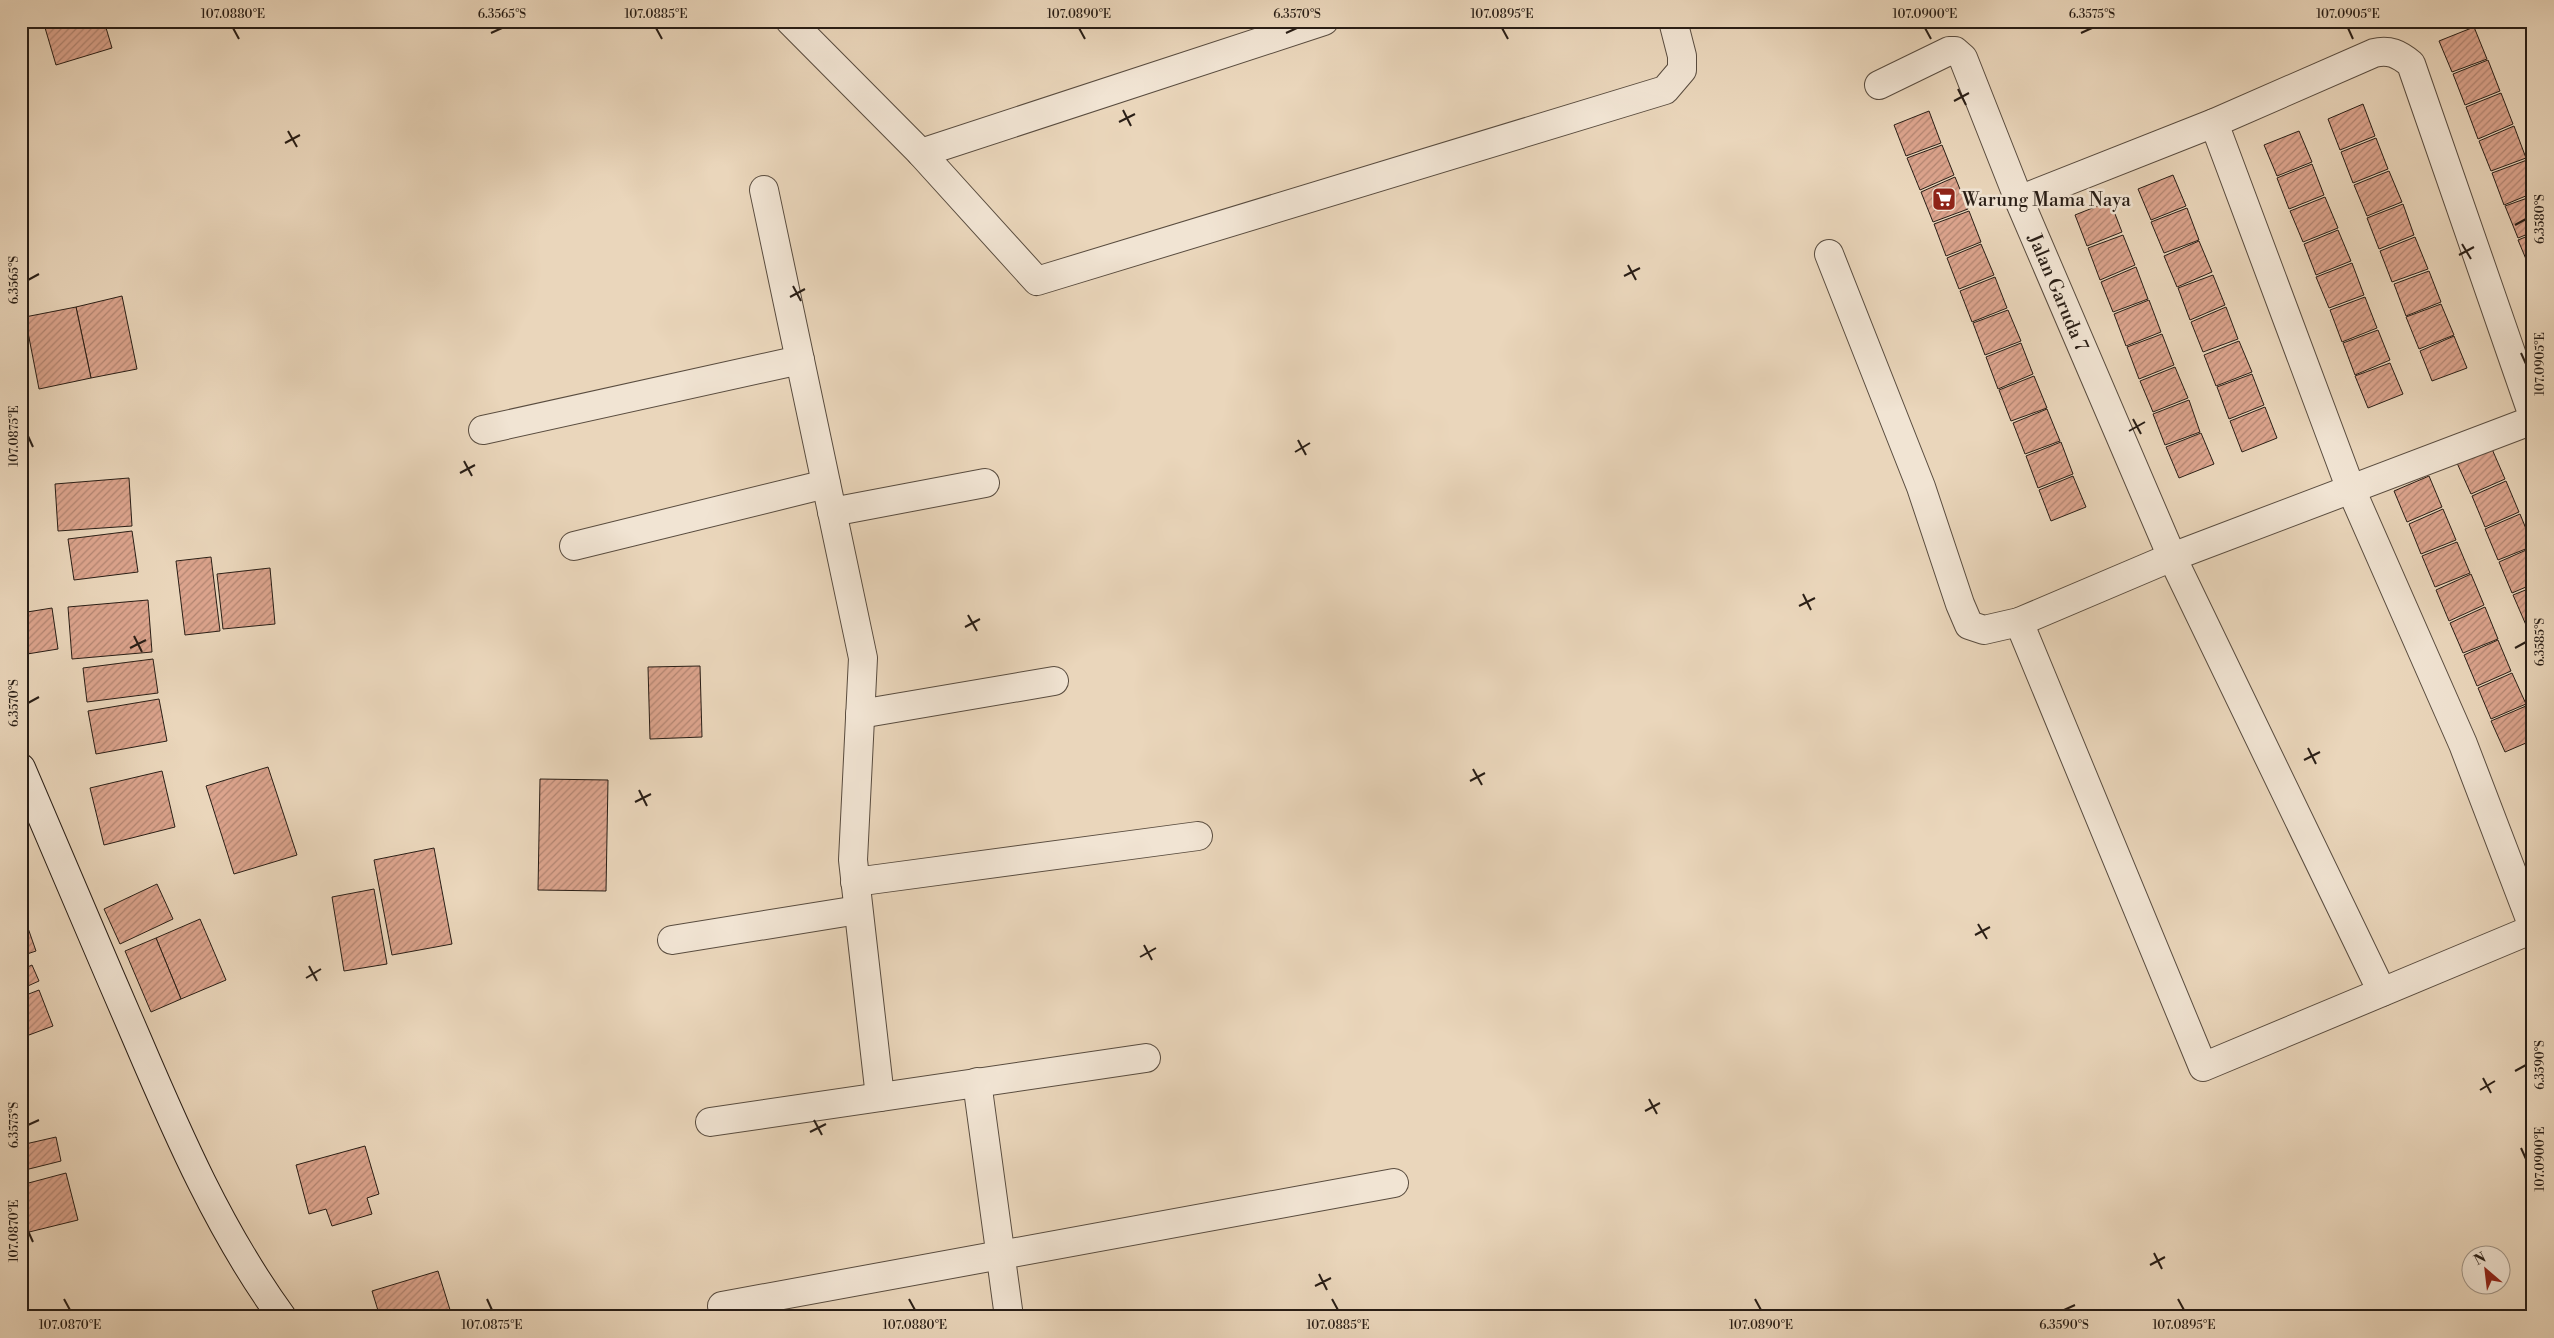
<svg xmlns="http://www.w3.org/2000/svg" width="2554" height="1338" viewBox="0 0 2554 1338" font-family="'Libre Bodoni',serif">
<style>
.building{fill:url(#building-hatch);stroke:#291e16}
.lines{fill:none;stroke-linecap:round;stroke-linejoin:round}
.street-casing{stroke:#594c3f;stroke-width:30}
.secondary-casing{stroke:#291e16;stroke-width:30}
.street{stroke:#f1e4d3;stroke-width:28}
.secondary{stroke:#f1e4d3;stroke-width:28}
.ticks{fill:none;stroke:#291e16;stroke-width:2}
.labels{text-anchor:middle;stroke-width:5;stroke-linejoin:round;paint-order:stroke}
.poi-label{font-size:19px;fill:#291e16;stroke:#f1e4d3;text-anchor:start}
.street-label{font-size:19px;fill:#291e16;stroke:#f1e4d3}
.neatline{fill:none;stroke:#291e16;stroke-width:2}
.ticks-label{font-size:12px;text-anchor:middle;fill:#291e16}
</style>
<defs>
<pattern id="building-hatch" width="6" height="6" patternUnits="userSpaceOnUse" patternTransform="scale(1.25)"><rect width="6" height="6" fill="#dca48d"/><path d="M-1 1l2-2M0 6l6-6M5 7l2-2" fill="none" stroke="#b28572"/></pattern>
</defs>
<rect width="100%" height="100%" fill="#ead6bb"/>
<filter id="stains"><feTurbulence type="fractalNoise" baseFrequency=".004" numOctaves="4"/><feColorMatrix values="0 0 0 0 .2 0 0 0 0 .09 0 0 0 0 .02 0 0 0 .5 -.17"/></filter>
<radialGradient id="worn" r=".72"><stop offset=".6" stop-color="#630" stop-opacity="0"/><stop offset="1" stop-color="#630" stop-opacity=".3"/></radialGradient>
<g class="building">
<path d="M43 21H104L112 48 56 65Z"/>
<path d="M2474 27 2487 59 2452 72 2439 41Z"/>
<path d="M2488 60 2500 91 2465 105 2453 74Z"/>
<path d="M2501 93 2513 124 2478 139 2466 107Z"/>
<path d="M2363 104 2375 136 2340 150 2328 119Z"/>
<path d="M1929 111 1941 143 1906 156 1894 125Z"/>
<path d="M2514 126 2526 158 2491 171 2479 141Z"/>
<path d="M2299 131 2312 162 2277 176 2264 145Z"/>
<path d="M2376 138 2388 169 2353 183 2341 152Z"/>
<path d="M1942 145 1954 175 1920 190 1907 158Z"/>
<path d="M2527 160 2533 174V193L2504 205 2492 173Z"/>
<path d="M2312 164 2324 195 2289 209 2277 178Z"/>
<path d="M2389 171 2402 202 2367 216 2354 185Z"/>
<path d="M2173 175 2186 206 2151 220 2138 189Z"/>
<path d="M1955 177 1968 209 1933 222 1921 192Z"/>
<path d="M2533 196V232L2518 238 2505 206Z"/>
<path d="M2325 197 2338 228 2303 242 2290 211Z"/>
<path d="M2110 201 2122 232 2087 246 2075 215Z"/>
<path d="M2403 204 2414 235 2379 249 2367 218Z"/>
<path d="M2187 208 2199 240 2164 253 2151 222Z"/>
<path d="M1969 211 1981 242 1946 256 1934 224Z"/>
<path d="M2338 230 2351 261 2316 275 2304 244Z"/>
<path d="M2533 234V270L2531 271 2518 240Z"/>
<path d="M2123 235 2135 265 2100 280 2088 248Z"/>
<path d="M2415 237 2428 269 2392 282 2380 251Z"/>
<path d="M2199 241 2212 272 2177 287 2164 256Z"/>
<path d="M1981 244 1994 275 1959 289 1947 258Z"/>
<path d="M2352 263 2364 295 2329 308 2316 277Z"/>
<path d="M2136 267 2148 299 2113 312 2101 282Z"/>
<path d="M2429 271 2441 302 2406 316 2394 284Z"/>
<path d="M2213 275 2225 305 2190 320 2178 288Z"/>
<path d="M1995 277 2007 308 1972 322 1960 291Z"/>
<path d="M122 296 137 369 91 378 76 307Z"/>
<path d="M2365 297 2377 328 2342 342 2330 310Z"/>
<path d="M2149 300 2161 332 2126 346 2114 314Z"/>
<path d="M2441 304 2454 335 2419 349 2406 317Z"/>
<path d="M76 307 91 378 39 389 25 317Z"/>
<path d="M2226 307 2238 339 2203 352 2191 322Z"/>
<path d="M2008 310 2021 341 1985 355 1973 323Z"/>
<path d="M2378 330 2390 360 2355 375 2343 343Z"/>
<path d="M2162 334 2174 365 2139 379 2127 347Z"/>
<path d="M2454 336 2467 368 2432 381 2420 351Z"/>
<path d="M2239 341 2252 372 2216 386 2204 355Z"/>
<path d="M2021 343 2033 374 1998 389 1986 357Z"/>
<path d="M2390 363 2403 394 2368 408 2355 376Z"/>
<path d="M2175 367 2188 398 2153 412 2140 381Z"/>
<path d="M2252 374 2264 405 2229 419 2217 387Z"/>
<path d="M2034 376 2047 408 2011 421 1999 390Z"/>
<path d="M2189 400 2200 432 2165 445 2153 414Z"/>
<path d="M2265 407 2277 438 2242 452 2230 421Z"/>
<path d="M2047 409 2060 441 2025 454 2013 423Z"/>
<path d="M2201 433 2214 464 2179 478 2166 447Z"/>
<path d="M2061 442 2073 474 2038 488 2026 456Z"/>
<path d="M2492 449 2505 479 2471 494 2457 463Z"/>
<path d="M2073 476 2086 507 2051 521 2039 490Z"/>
<path d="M2429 476 2442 507 2407 522 2394 491Z"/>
<path d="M129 478 132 526 58 531 55 484Z"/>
<path d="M2506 481 2519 512 2485 527 2472 496Z"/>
<path d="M2443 509 2456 540 2421 554 2409 524Z"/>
<path d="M2520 514 2533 546 2498 560 2485 529Z"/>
<path d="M132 531 138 572 74 580 68 539Z"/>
<path d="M2457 542 2470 573 2435 587 2422 556Z"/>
<path d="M2533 547V584L2512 593 2499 562Z"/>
<path d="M211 557 220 631 185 635 176 561Z"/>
<path d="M270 568 275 624 223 629 217 574Z"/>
<path d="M2471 574 2484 605 2449 621 2436 590Z"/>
<path d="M2533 587V623L2526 625 2513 595Z"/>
<path d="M148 600 152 652 72 659 68 607Z"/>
<path d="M2485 607 2498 639 2463 653 2450 623Z"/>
<path d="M52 608 58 649 21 655V613Z"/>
<path d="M2533 625V641L2527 627Z"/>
<path d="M2498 640 2511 671 2477 686 2464 655Z"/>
<path d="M153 659 158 693 87 702 83 668Z"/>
<path d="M700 666 702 737 650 739 648 667Z"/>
<path d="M2512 673 2526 704 2491 719 2478 688Z"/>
<path d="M159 699 167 741 96 754 88 711Z"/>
<path d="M2526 706 2533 721V740L2505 752 2491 721Z"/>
<path d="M268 767 297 855 234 874 206 786Z"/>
<path d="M162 771 175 827 104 845 90 788Z"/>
<path d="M540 779 608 780 606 891 538 890Z"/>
<path d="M434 848 452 944 392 955 374 860Z"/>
<path d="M157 884 173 919 120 944 104 909Z"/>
<path d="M374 889 387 964 344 971 332 897Z"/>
<path d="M21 908 36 951 21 956Z"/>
<path d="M200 919 226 980 181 999 156 938Z"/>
<path d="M156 938 181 999 151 1012 125 951Z"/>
<path d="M32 965 39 981 21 989V970Z"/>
<path d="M39 990 53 1026 21 1038V997Z"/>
<path d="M56 1137 61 1161 21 1171V1145Z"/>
<path d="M365 1146 379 1194 367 1198 372 1214 332 1226 326 1209 309 1214 296 1165Z"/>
<path d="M66 1173 78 1220 21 1234V1185Z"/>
<path d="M438 1271 451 1313 438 1317H380L372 1291Z"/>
</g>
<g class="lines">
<g class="street-casing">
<g id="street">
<path d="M790 21 921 153 1037 281 1665 90 1682 70V56L1673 21"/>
<path d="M1879 85 1949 51H1955L1963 58 2019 200 2172 557 2382 992"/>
<path d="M2214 123 2350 487 2463 744 2533 927"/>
<path d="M921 153 1324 21"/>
<path d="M764 190 863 658 853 860 880 1097"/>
<path d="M2019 200 2214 123 2374 53C2389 49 2399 54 2411 64L2533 416"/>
<path d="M1829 254 1921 487 1960 604 1969 625 1984 630 2019 622 2172 557 2533 420"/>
<path d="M483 430 800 360"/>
<path d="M832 512 985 483"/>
<path d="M574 546 826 484"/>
<path d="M2019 622 2203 1067 2533 929"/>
<path d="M860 714 1054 681"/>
<path d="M855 882 1198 836"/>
<path d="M672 940 858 910"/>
<path d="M977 1082 1009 1317"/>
<path d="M710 1122 1146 1058"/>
<path d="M722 1306 1394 1183"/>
</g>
</g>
<g class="secondary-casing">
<path id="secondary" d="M21 768C60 859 98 949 137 1039 178 1135 220 1232 282 1317"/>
</g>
<use href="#street" class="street"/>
<use href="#secondary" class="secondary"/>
</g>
<path class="ticks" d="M233 28 239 39M656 28 662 39M1079 28 1085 39M1502 28 1508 39M1925 28 1931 39M2348 28 2353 39M491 33 502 28M1286 33 1297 28M2081 33 2092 28M1958 89 1966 105M1954 101 1969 93M1123 110 1131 126M1119 122 1135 114M288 131 297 147M285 143 300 135M2515 225 2526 219M2462 244 2471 259M2459 255 2474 247M1628 265 1636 280M1624 276 1640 268M28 280 39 274M793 286 801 301M790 297 805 289M2521 353 2526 364M2133 419 2141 434M2129 431 2145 422M28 436 33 447M1298 440 1306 455M1295 452 1310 443M464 461 472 476M460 473 475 465M1803 594 1811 610M1799 606 1815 598M968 615 977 631M965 627 980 619M134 636 142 652M130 648 146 640M2515 648 2526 642M28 703 39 697M2308 748 2316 764M2304 760 2320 752M1473 769 1482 785M1470 781 1485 773M639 790 647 806M635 802 651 794M1978 924 1987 939M1975 935 1990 927M1144 945 1152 960M1140 957 1156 948M309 966 317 981M306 978 321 969M2515 1071 2526 1065M2483 1078 2491 1093M2480 1090 2495 1081M1649 1099 1657 1114M1645 1111 1660 1103M814 1120 822 1135M28 1125 39 1120M810 1132 826 1124M2521 1148 2526 1159M28 1231 33 1242M2154 1253 2162 1269M2150 1265 2165 1257M1319 1274 1327 1290M1315 1286 1331 1278M64 1299 70 1310M487 1299 492 1310M909 1299 915 1310M1332 1299 1338 1310M1755 1299 1761 1310M2178 1299 2184 1310M2064 1310 2075 1305"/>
<defs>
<g id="supermarket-square" transform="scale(1.25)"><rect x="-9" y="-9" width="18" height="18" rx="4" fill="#8f2418" stroke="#f1e4d3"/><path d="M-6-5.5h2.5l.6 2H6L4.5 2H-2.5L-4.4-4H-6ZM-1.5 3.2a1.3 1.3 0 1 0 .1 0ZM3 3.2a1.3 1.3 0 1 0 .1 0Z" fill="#fff"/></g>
</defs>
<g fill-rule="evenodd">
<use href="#supermarket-square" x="1944" y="199"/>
</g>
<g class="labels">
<g class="poi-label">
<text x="1962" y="206">Warung Mama Naya</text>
</g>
<g class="street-label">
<text transform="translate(2059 292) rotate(67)" y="7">Jalan Garuda 7</text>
</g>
</g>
<rect width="2554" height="1338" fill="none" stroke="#ead6bb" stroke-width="55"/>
<g transform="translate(2486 1270) rotate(332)"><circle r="24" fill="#f1e4d3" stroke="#a19587"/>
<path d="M0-4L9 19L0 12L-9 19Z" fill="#8f2418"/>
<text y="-8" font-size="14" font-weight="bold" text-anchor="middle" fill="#291e16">N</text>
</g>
<rect x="28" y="28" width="2498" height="1282" class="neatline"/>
<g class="ticks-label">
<text x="233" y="18">107.0880°E</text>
<text x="502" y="18">6.3565°S</text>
<text x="656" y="18">107.0885°E</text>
<text x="1079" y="18">107.0890°E</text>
<text x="1297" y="18">6.3570°S</text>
<text x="1502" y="18">107.0895°E</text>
<text x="1925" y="18">107.0900°E</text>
<text x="2092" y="18">6.3575°S</text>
<text x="2348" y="18">107.0905°E</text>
<text transform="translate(2540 219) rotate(-90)" y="4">6.3580°S</text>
<text transform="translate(14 280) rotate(-90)" y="4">6.3565°S</text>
<text transform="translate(2540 364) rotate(-90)" y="4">107.0905°E</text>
<text transform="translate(14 436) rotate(-90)" y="4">107.0875°E</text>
<text transform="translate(2540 642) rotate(-90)" y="4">6.3585°S</text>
<text transform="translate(14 703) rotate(-90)" y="4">6.3570°S</text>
<text transform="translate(2540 1065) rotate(-90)" y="4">6.3590°S</text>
<text transform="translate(14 1125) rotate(-90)" y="4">6.3575°S</text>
<text transform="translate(2540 1159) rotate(-90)" y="4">107.0900°E</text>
<text transform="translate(14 1231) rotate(-90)" y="4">107.0870°E</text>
<text x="70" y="1329">107.0870°E</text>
<text x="492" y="1329">107.0875°E</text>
<text x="915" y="1329">107.0880°E</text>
<text x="1338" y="1329">107.0885°E</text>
<text x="1761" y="1329">107.0890°E</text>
<text x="2064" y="1329">6.3590°S</text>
<text x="2184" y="1329">107.0895°E</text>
</g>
<rect width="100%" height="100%" filter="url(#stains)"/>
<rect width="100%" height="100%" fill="url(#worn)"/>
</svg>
